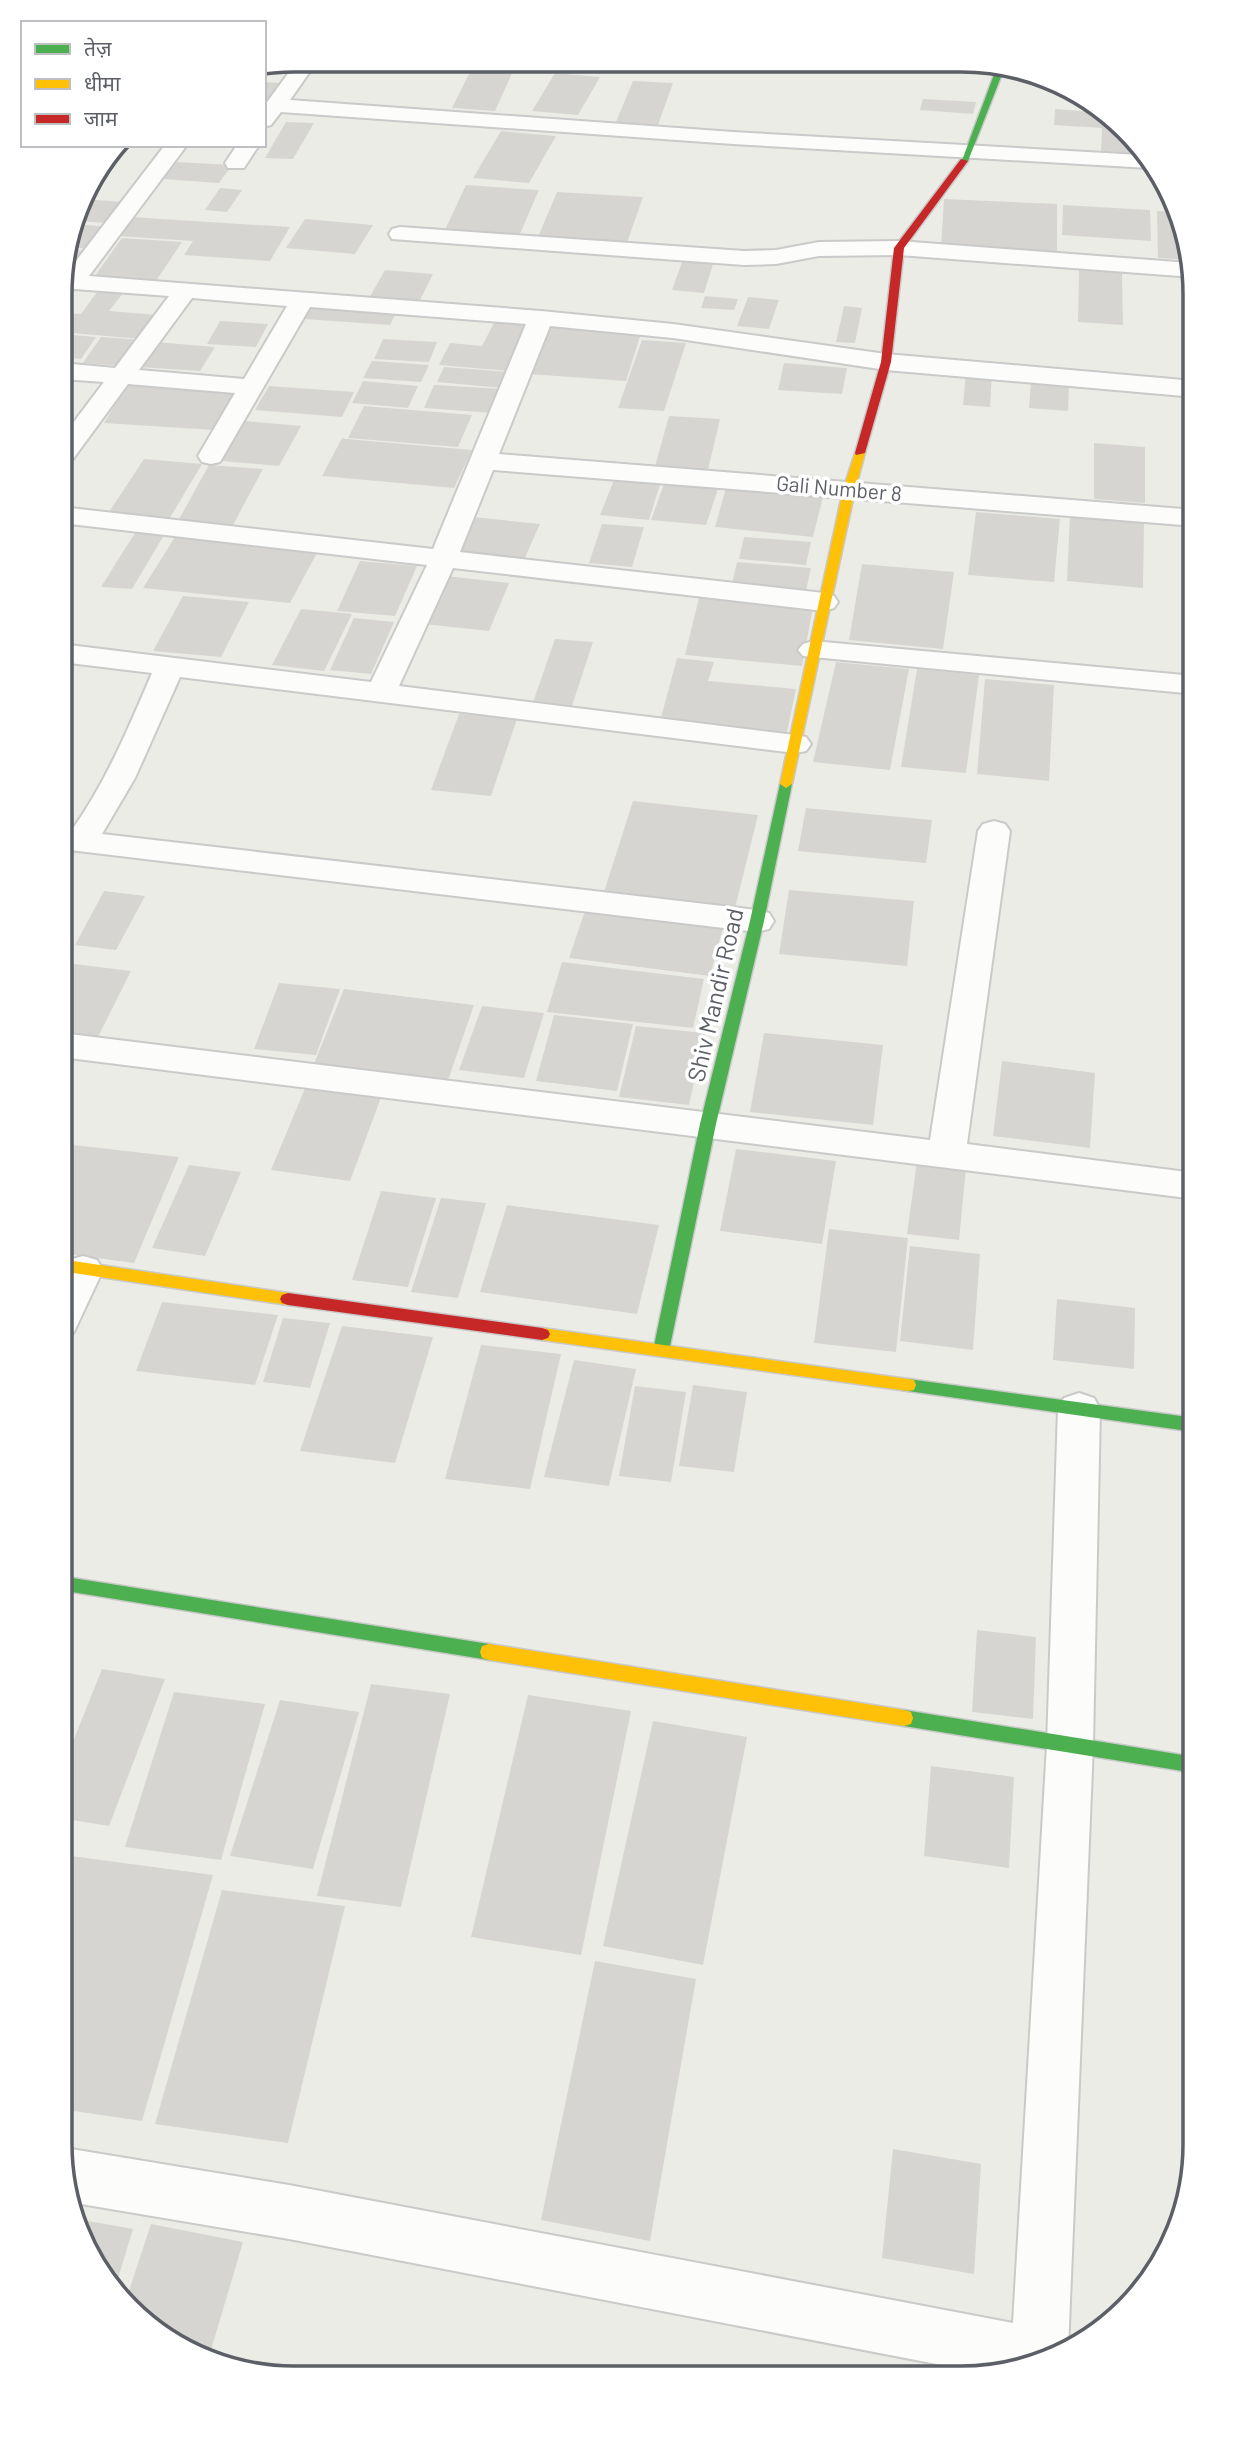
<svg xmlns="http://www.w3.org/2000/svg" width="1255" height="2438" viewBox="0 0 1255 2438" font-family="Barlow,'Noto Sans Devanagari',sans-serif">
<style>
.building{fill:#d6d5d2}
.lines{fill:none;stroke-linecap:round;stroke-linejoin:round}
.street-casing{stroke:#c9cac9;stroke-width:4}
.fast-casing{stroke:#c8c9c8;stroke-width:3}
.slow-casing{stroke:#c8c9c8;stroke-width:3}
.jam-casing{stroke:#c8c9c8;stroke-width:3}
.street{fill:#fcfcfb;fill-rule:evenodd}
.fast{fill:#4caf50;fill-rule:evenodd}
.slow{fill:#ffc107;fill-rule:evenodd}
.jam{fill:#c62828;fill-rule:evenodd}
.labels{text-anchor:middle;stroke-width:7;stroke-linejoin:round;paint-order:stroke}
.far-street-label{font-size:21px;fill:#5c6066;stroke:#fff}
.street-label{font-size:24px;fill:#5c6066;stroke:#fff}
.rim{fill:none;stroke:#5c6066;stroke-width:3.5}
</style>
<rect width="100%" height="100%" fill="#ecece7"/>
<g class="building">
<path d="M471 70 512 73 495 111 452 108Z"/>
<path d="M555 73 600 77 578 115 532 111Z"/>
<path d="M633 81 673 83 658 125 616 122Z"/>
<path d="M264 82 280 83 264 104Z"/>
<path d="M923 99 976 102 973 114 920 110Z"/>
<path d="M1055 109 1106 113 1115 117 1139 153 1101 151 1102 128 1054 125Z"/>
<path d="M286 122 314 123 293 159 265 158Z"/>
<path d="M501 131 556 136 529 183 473 178Z"/>
<path d="M177 162 232 165 219 183 163 179Z"/>
<path d="M466 185 539 190 519 236 444 232Z"/>
<path d="M220 188 242 190 227 212 205 210Z"/>
<path d="M557 192 643 197 627 243 538 237Z"/>
<path d="M81 199 125 202 110 223 74 221Z"/>
<path d="M944 199 1057 204V254L941 247Z"/>
<path d="M1063 205 1150 210 1151 241 1062 235Z"/>
<path d="M1157 211 1178 212 1183 219 1190 260 1158 258Z"/>
<path d="M130 217 290 227 270 261 184 255 193 241 117 236Z"/>
<path d="M305 219 373 225 355 254 286 248Z"/>
<path d="M74 224 110 227 93 249 67 247Z"/>
<path d="M122 238 182 242 154 284 92 280Z"/>
<path d="M66 250 90 251 74 274 61 273Z"/>
<path d="M682 262 713 264 704 293 672 290Z"/>
<path d="M385 270 433 274 418 304 368 300Z"/>
<path d="M1079 270 1122 273 1123 325 1078 322Z"/>
<path d="M98 291 124 292 109 311 157 315 140 339 61 332V313L81 314Z"/>
<path d="M705 296 738 299 734 310 701 308Z"/>
<path d="M748 297 779 300 769 329 737 326Z"/>
<path d="M844 306 862 308 855 343 836 342Z"/>
<path d="M311 307 396 313 390 325 304 319Z"/>
<path d="M220 321 268 324 256 347 207 344Z"/>
<path d="M495 321 531 324 509 371 439 365 450 343 482 346Z"/>
<path d="M548 324 642 330 626 381 529 374Z"/>
<path d="M61 334 96 337 81 359 61 357Z"/>
<path d="M101 337 142 340 124 366 83 363Z"/>
<path d="M383 339 437 342 429 362 374 359Z"/>
<path d="M642 340 686 343 664 411 618 408Z"/>
<path d="M155 342 215 347 200 371 139 367Z"/>
<path d="M372 361 429 365 421 382 363 378Z"/>
<path d="M784 363 847 368 842 394 778 390Z"/>
<path d="M444 367 509 372 503 388 437 382Z"/>
<path d="M966 372 992 374 990 407 963 405Z"/>
<path d="M363 381 418 386 408 408 352 403Z"/>
<path d="M1031 382 1069 384 1068 411 1029 408Z"/>
<path d="M128 384 234 391 213 430 104 423Z"/>
<path d="M434 385 503 389 494 413 424 408Z"/>
<path d="M269 386 354 392 342 417 255 410Z"/>
<path d="M1193 398 1195 399V445H1192Z"/>
<path d="M364 406 472 415 458 447 348 438Z"/>
<path d="M669 416 720 419 707 474 654 470Z"/>
<path d="M245 421 301 426 279 466 221 461Z"/>
<path d="M342 438 347 439 472 450 454 488 322 476Z"/>
<path d="M1094 443 1145 447V503L1094 499Z"/>
<path d="M144 459 202 464 168 521 107 515Z"/>
<path d="M209 465 263 469 233 525 178 521Z"/>
<path d="M614 480 660 484 649 520 600 515Z"/>
<path d="M664 484 718 489 706 525 651 520Z"/>
<path d="M726 488 823 497 813 537 715 527Z"/>
<path d="M976 512 1060 519 1054 582 968 575Z"/>
<path d="M1070 515 1144 521 1143 588 1067 581Z"/>
<path d="M473 517 540 524 522 564 453 556Z"/>
<path d="M602 524 644 527 632 567 589 563Z"/>
<path d="M135 533 164 535 132 589 101 587Z"/>
<path d="M175 537 318 551 290 603 143 588Z"/>
<path d="M744 537 811 542 806 565 739 559Z"/>
<path d="M360 561 417 566 395 616 337 611Z"/>
<path d="M737 562 811 568 805 595 731 588Z"/>
<path d="M862 564 954 572 943 649 849 640Z"/>
<path d="M446 576 509 583 489 631 424 624Z"/>
<path d="M183 596 249 602 221 657 153 651Z"/>
<path d="M699 598 813 607 802 666 685 655Z"/>
<path d="M301 609 352 614 324 671 272 665Z"/>
<path d="M354 618 394 622 371 674 330 670Z"/>
<path d="M555 639 593 642 571 709 532 705Z"/>
<path d="M677 658 714 662 708 681 796 689 786 737 659 725Z"/>
<path d="M836 662 909 669 890 770 813 762Z"/>
<path d="M917 669 979 675 966 773 901 767Z"/>
<path d="M985 679 1054 685 1049 781 977 774Z"/>
<path d="M459 714 517 719 491 796 431 790Z"/>
<path d="M633 801 758 815 735 908 604 892Z"/>
<path d="M806 808 932 820 926 863 798 851Z"/>
<path d="M789 890 914 901 907 966 779 954Z"/>
<path d="M104 891 145 896 116 950 75 945Z"/>
<path d="M585 911 723 928 710 976 569 958Z"/>
<path d="M562 962 704 979 693 1028 547 1012Z"/>
<path d="M74 964 131 971 97 1039 61 1034V990Z"/>
<path d="M279 983 340 989 316 1055 254 1049Z"/>
<path d="M344 989 474 1005 448 1080 314 1064Z"/>
<path d="M482 1006 544 1013 524 1078 459 1070Z"/>
<path d="M554 1015 633 1024 617 1091 536 1081Z"/>
<path d="M636 1026 705 1033 689 1105 619 1097Z"/>
<path d="M764 1033 883 1045 873 1125 750 1112Z"/>
<path d="M1002 1061 1095 1073 1090 1148 993 1136Z"/>
<path d="M306 1086 382 1095 350 1181 271 1170Z"/>
<path d="M73 1145 179 1157 134 1263 60 1253 61 1170Z"/>
<path d="M736 1149 836 1161 822 1244 720 1231Z"/>
<path d="M917 1161 966 1168 959 1240 907 1234Z"/>
<path d="M189 1165 241 1172 205 1256 152 1248Z"/>
<path d="M381 1191 436 1198 408 1287 352 1280Z"/>
<path d="M441 1198 486 1203 458 1298 411 1292Z"/>
<path d="M507 1205 659 1225 637 1314 480 1292Z"/>
<path d="M829 1229 908 1238 896 1352 814 1343Z"/>
<path d="M910 1246 980 1254 973 1350 900 1341Z"/>
<path d="M1057 1299 1135 1308 1134 1369 1053 1360Z"/>
<path d="M162 1302 278 1315 255 1385 136 1371Z"/>
<path d="M283 1318 330 1323 310 1388 263 1382Z"/>
<path d="M342 1326 433 1337 395 1463 300 1451Z"/>
<path d="M481 1345 561 1354 530 1489 445 1479Z"/>
<path d="M574 1360 636 1369 609 1486 544 1477Z"/>
<path d="M693 1385 747 1392 734 1472 679 1466Z"/>
<path d="M635 1386 686 1392 671 1482 619 1476Z"/>
<path d="M977 1630 1036 1637 1033 1719 972 1712Z"/>
<path d="M102 1669 165 1679 109 1826 60 1818V1774Z"/>
<path d="M371 1684 450 1694 401 1907 317 1896Z"/>
<path d="M174 1692 265 1704 221 1860 125 1847Z"/>
<path d="M528 1695 631 1711 581 1955 471 1937Z"/>
<path d="M280 1700 359 1712 313 1869 230 1856Z"/>
<path d="M653 1721 747 1737 703 1965 603 1946Z"/>
<path d="M931 1766 1014 1777 1009 1868 924 1856Z"/>
<path d="M71 1856 213 1875 142 2121 60 2109V1889Z"/>
<path d="M222 1890 345 1906 288 2143 155 2124Z"/>
<path d="M595 1961 696 1979 650 2241 541 2220Z"/>
<path d="M893 2149 981 2164 974 2274 882 2258Z"/>
<path d="M72 2218 133 2229 116 2285 72 2219Z"/>
<path d="M151 2224 243 2242 208 2360 191 2354 140 2321 126 2300Z"/>
</g>
<g class="lines">
<g class="street-casing">
<g id="street">
<path d="M298 60H318L290 100 733 132 1141 155 1149 168 733 144 281 112 271 125 264 127 265 105Z"/>
<path d="M165 145H187L89 276 541 311 673 324 886 354 1195 381V397L886 370 673 338 550 326 499 454 1195 510V526L493 470 460 552 824 593 834 596 838 602 834 608 824 611 453 568 399 686 795 735 806 737 811 744 806 751 795 753 180 677 135 778 102 834 757 910 769 913 774 921 769 929 757 932 61 849V829L72 830C106 782 129 727 152 673L61 662V644L371 682 427 565 61 523V507L433 549 526 324 310 307 220 462 211 464 202 462 198 456 235 393 128 384 70 463 61 465V439L104 382 61 379V363L115 368 169 296 61 288V274H66ZM192 298 287 306 244 379 139 370Z"/>
<path d="M237 145H259L244 168H228L225 163Z"/>
<path d="M400 227 744 251 776 250 819 242 899 241 1190 263 1193 277 899 255 819 256 776 264 744 265 392 239 389 234 392 229Z"/>
<path d="M813 641 1195 676V694L803 656 798 650 803 644Z"/>
<path d="M994 821 1005 824 1010 831 967 1144 1195 1173V1199L61 1057V1033L930 1140 978 831 983 824Z"/>
<path d="M83 1256 97 1260 103 1270 74 1332 60 1336V1276L69 1260Z"/>
<path d="M1079 1393 1094 1398 1100 1409 1093 1745 1068 2350 1036 2366 988 2374 289 2239 69 2202 61 2150 65 2148 289 2185 1013 2323 1047 1745 1058 1409 1064 1398Z"/>
</g>
</g>
<g class="fast-casing">
<g id="fast">
<path d="M998 64H1006L968 161 961 163Z"/>
<path d="M786 780 792 784 764 921 716 1124 669 1351 667 1355H655L653 1351 700 1124 750 921 780 784Z"/>
<path d="M908 1379 1195 1418V1432L908 1391 902 1390 900 1385 902 1380Z"/>
<path d="M60 1576 489 1644 496 1646 498 1652 496 1658 489 1660 60 1590Z"/>
<path d="M904 1710 1195 1757V1773L904 1726 897 1724 895 1718 897 1712Z"/>
</g>
</g>
<g class="slow-casing">
<g id="slow">
<path d="M860 450 865 453 855 490 792 784 786 788 780 784 843 490 855 453Z"/>
<path d="M60 1259 288 1293 294 1295 296 1299 294 1303 288 1305 60 1271Z"/>
<path d="M542 1328 908 1379 914 1380 916 1385 914 1390 908 1391 542 1340 536 1338 534 1334 536 1330Z"/>
<path d="M489 1644 904 1710 911 1712 913 1718 911 1724 904 1726 489 1660 482 1658 480 1652 482 1646Z"/>
</g>
</g>
<g class="jam-casing">
<g id="jam">
<path d="M961 159 968 161 904 248 891 362 865 453 856 455 855 453 881 362 894 248Z"/>
<path d="M288 1293 542 1328 548 1330 550 1334 548 1338 542 1340 288 1305 282 1303 280 1299 282 1295Z"/>
</g>
</g>
<use href="#street" class="street"/>
<use href="#fast" class="fast"/>
<use href="#slow" class="slow"/>
<use href="#jam" class="jam"/>
</g>
<g class="labels">
<g class="far-street-label">
<text transform="translate(839 489) rotate(5)" y="7">Gali Number 8</text>
</g>
<g class="street-label">
<text transform="translate(716 995) rotate(-77)" y="8">Shiv Mandir Road</text>
</g>
</g>
<path d="M0 0H1255V2438H0ZM294 72H961A222 222 0 0 1 1183 294V2144A222 222 0 0 1 961 2366H294A222 222 0 0 1 72 2144V294A222 222 0 0 1 294 72Z" fill="#fff" fill-rule="evenodd"/>
<path class="rim" d="M294 72H961A222 222 0 0 1 1183 294V2144A222 222 0 0 1 961 2366H294A222 222 0 0 1 72 2144V294A222 222 0 0 1 294 72Z"/>
<rect x="21" y="21" width="245" height="126" fill="#ffffff" stroke="#bebfc2" stroke-width="2"/>
<rect x="35" y="44" width="35" height="10" fill="#4caf50" stroke="#bebfc2" stroke-width="2"/>
<text x="84" y="56" font-size="21" fill="#5c6066">तेज़</text>
<rect x="35" y="79" width="35" height="10" fill="#ffc107" stroke="#bebfc2" stroke-width="2"/>
<text x="84" y="91" font-size="21" fill="#5c6066">धीमा</text>
<rect x="35" y="114" width="35" height="10" fill="#c62828" stroke="#bebfc2" stroke-width="2"/>
<text x="84" y="126" font-size="21" fill="#5c6066">जाम</text>
</svg>
